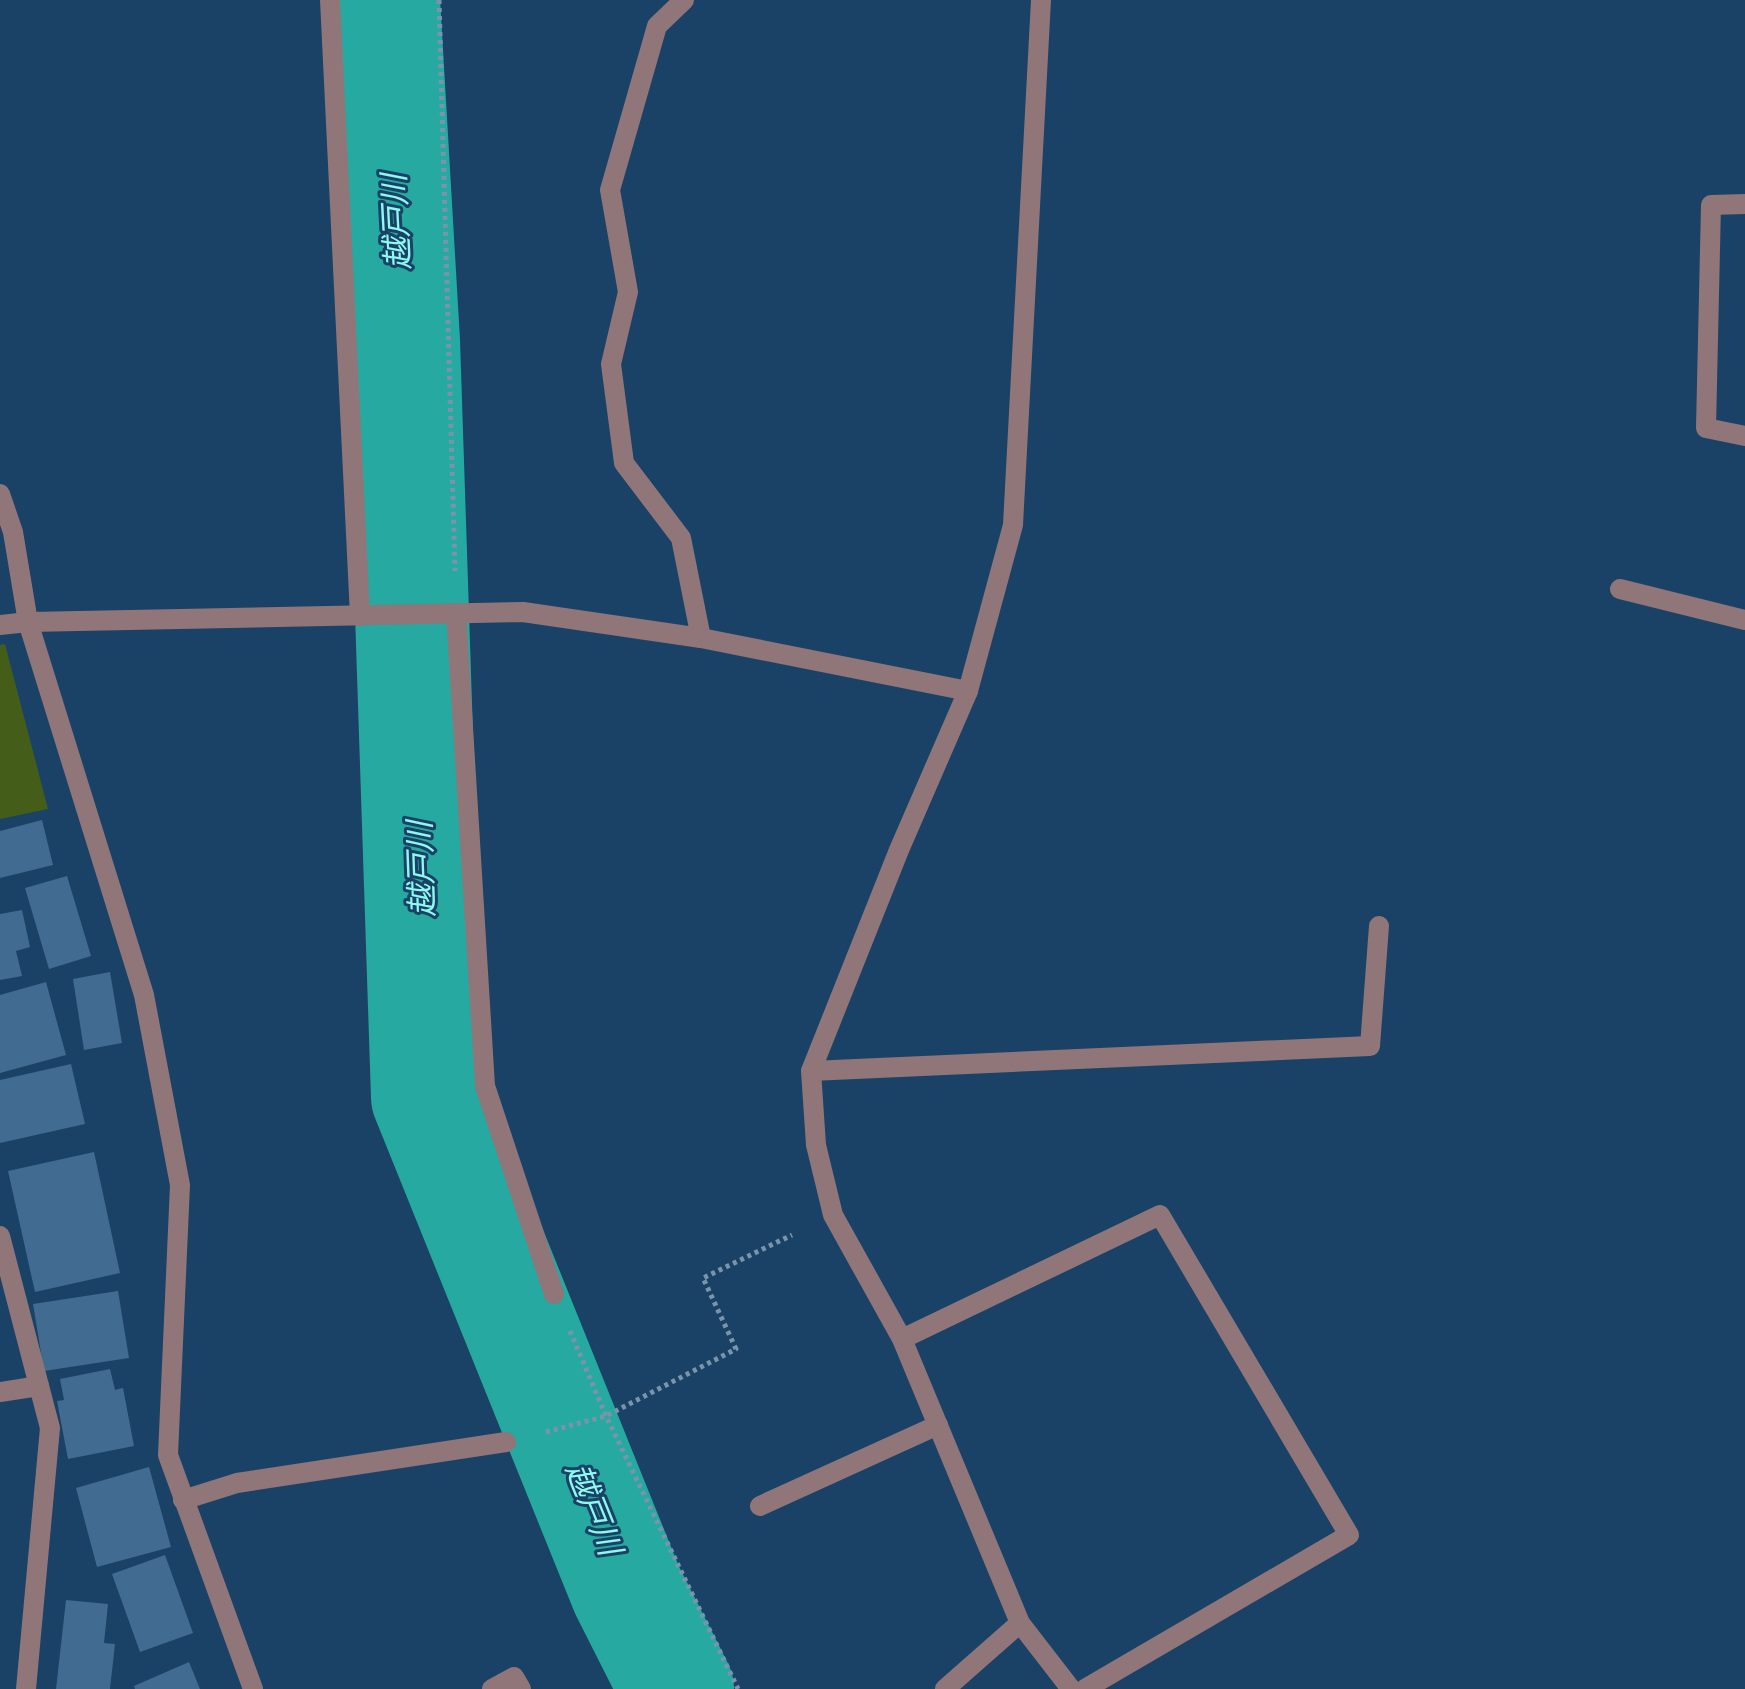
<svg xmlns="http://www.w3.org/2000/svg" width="1745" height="1689" viewBox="0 0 1745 1689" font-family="Jost,'Noto Sans JP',sans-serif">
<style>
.green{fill:#445e19}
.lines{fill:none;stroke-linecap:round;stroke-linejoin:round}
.river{stroke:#26a9a0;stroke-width:114}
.building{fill:#416b91}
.path{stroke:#7a94ab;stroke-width:5;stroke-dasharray:4 4;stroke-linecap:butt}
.minor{stroke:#907579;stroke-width:20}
.labels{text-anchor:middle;stroke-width:6;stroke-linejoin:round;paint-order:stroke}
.water-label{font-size:32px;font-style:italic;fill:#90f9ef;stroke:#194266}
</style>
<rect width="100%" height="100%" fill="#194266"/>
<path class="green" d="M5 644 48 809 0 819V645Z"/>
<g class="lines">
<path class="river" d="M383 0 403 341 428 1097 627 1590 677 1689"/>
</g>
<g class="building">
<path d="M42 820 53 865 0 878V831Z"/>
<path d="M67 876 91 956 49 969 25 888Z"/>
<path d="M22 910 30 947 16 951 22 976 0 980V914Z"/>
<path d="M110 972 122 1043 84 1050 73 979Z"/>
<path d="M46 982 66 1055 0 1073V995Z"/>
<path d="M71 1064 85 1124 0 1143V1080Z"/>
<path d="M94 1152 120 1273 35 1292 8 1171Z"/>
<path d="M118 1291 129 1358 44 1371 33 1304Z"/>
<path d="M110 1369 115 1390 123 1388 134 1446 68 1459 57 1401 64 1400 60 1379Z"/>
<path d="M149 1467 171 1547 97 1567 76 1488Z"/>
<path d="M165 1555 193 1633 140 1652 112 1574Z"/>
<path d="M66 1600 108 1604 104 1643 115 1644 110 1689H56Z"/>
<path d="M189 1662 200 1689H135L134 1686Z"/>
</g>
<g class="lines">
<g class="path">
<path d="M439 0 455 571"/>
<path d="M570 1331 606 1416 738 1689"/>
<path d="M546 1432 606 1416 736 1349 703 1278 792 1235"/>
</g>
<g class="minor">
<path d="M330 0 360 616"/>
<path d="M684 0 657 26 610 190 628 292 611 364 624 463 681 538 701 638"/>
<path d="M1041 0 1013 525 968 691 899 850 811 1071 816 1145 833 1215 902 1339 1020 1623 1071 1689"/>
<path d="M1745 204 1711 205 1706 428 1745 436"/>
<path d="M0 494 13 532 28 622 144 995 180 1185 168 1455 253 1689"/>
<path d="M1620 589 1745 620"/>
<path d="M456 613 485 1086 554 1294"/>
<path d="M0 625 28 622 523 612 701 638 968 691"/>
<path d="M811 1071 1370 1046 1379 926"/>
<path d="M0 1236 50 1428 26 1689"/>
<path d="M902 1339 1160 1215 1349 1535 1085 1689"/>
<path d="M0 1392 39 1386"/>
<path d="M183 1500 237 1483 506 1442"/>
<path d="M760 1506 938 1425"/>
<path d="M492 1689 514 1677 521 1689"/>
<path d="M945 1689 1020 1623"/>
</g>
</g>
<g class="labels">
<g class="water-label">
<text transform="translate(396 222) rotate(-93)" y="11">越戸川</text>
<text transform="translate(421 869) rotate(-92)" y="11">越戸川</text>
<text transform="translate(594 1509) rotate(68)" y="11">越戸川</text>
</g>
</g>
</svg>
